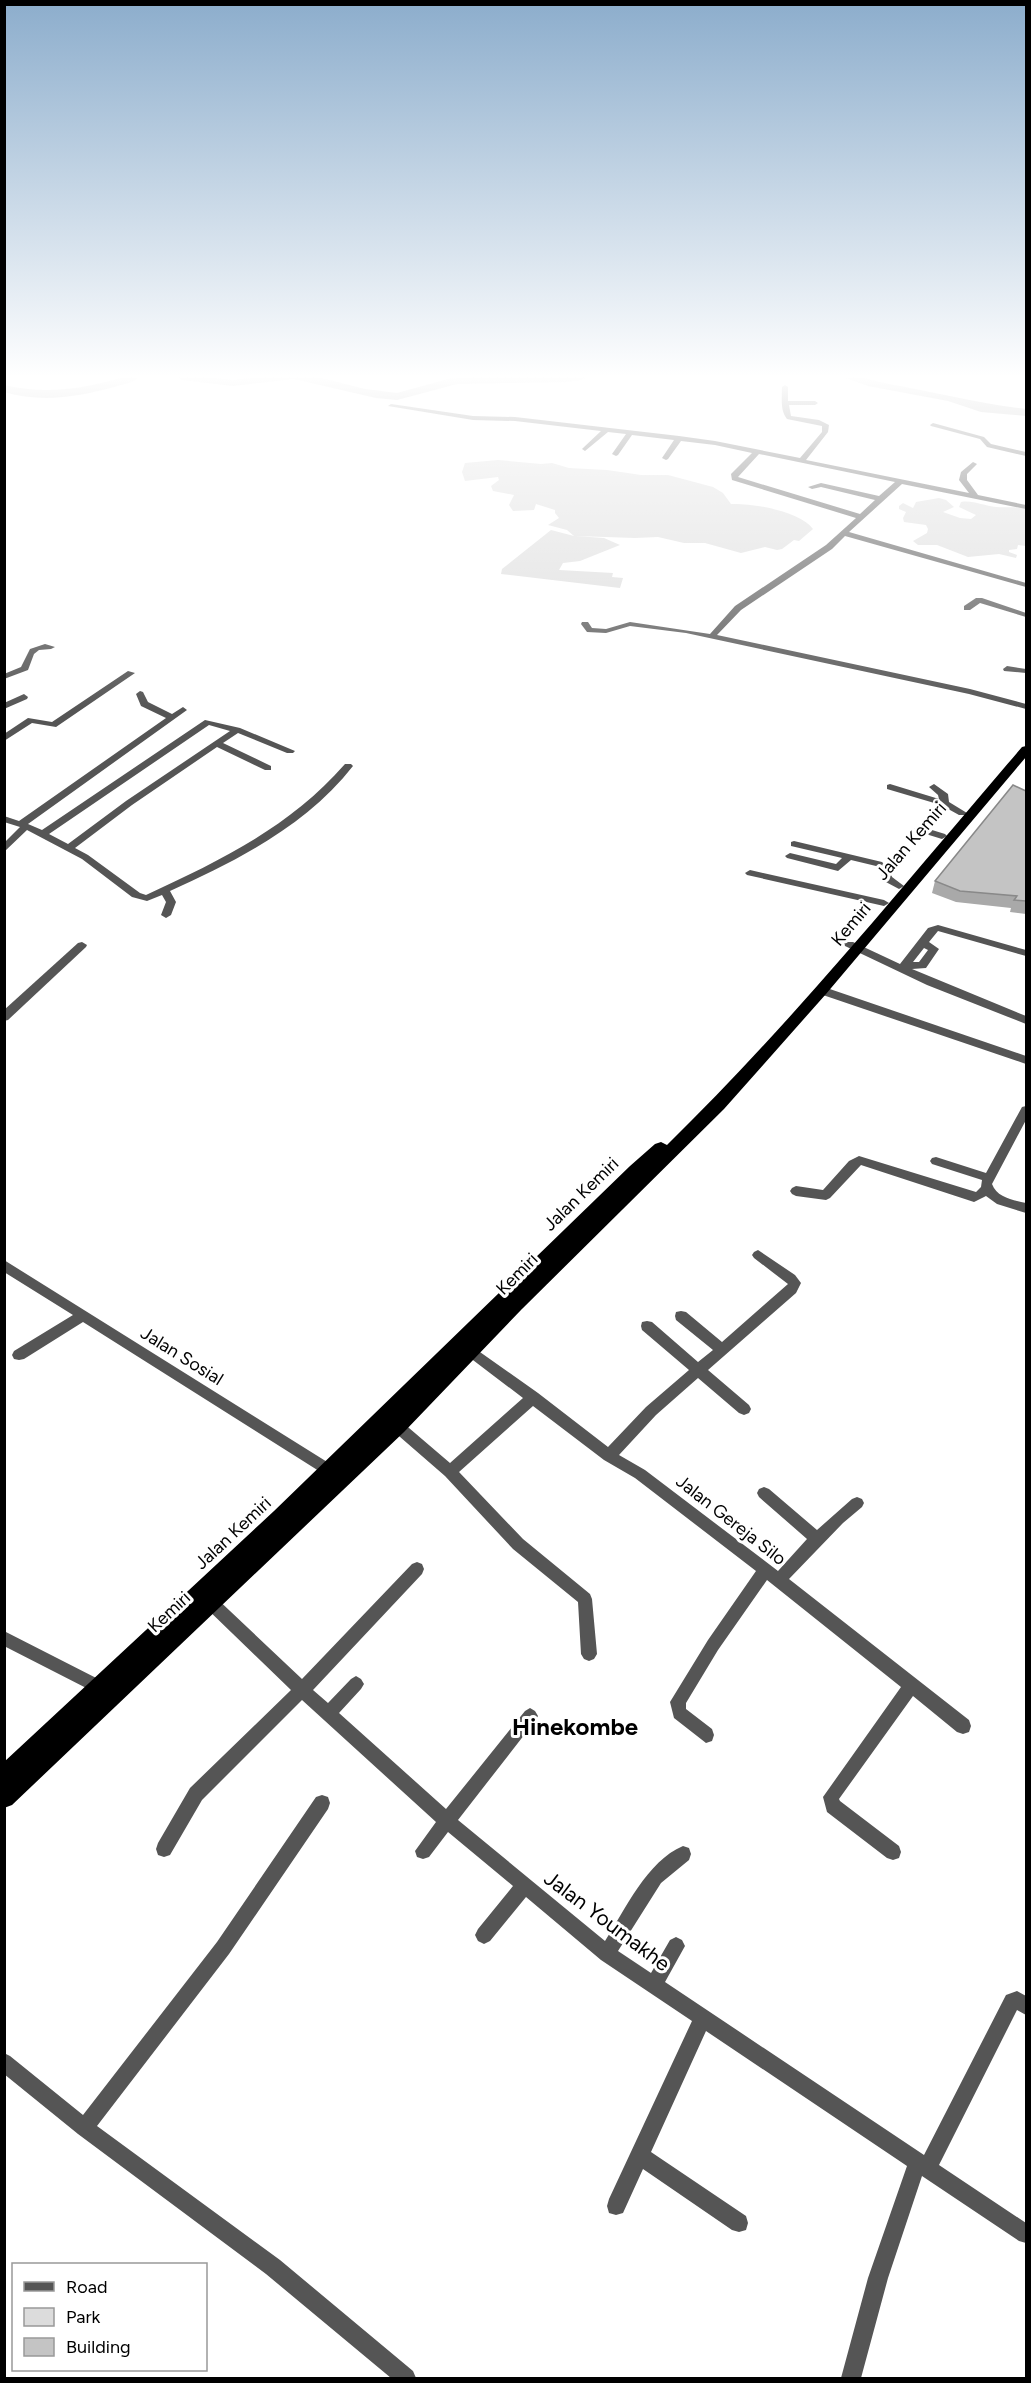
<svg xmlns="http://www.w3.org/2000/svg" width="1031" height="2383" viewBox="0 0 1031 2383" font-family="Figtree,sans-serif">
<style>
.green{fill:#dcdcdc}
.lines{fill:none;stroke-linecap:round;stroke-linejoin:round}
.river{fill:#a3a3a3;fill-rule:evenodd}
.minor{fill:#555;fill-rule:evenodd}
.trunk{fill:#000;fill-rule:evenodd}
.wall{fill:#a9a9a9}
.building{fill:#c4c4c4;stroke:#898989;stroke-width:1.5}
.labels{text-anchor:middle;stroke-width:6;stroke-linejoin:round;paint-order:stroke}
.street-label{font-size:18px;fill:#000;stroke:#fff}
.near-street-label{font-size:21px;fill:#000;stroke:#fff}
.near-neighbourhood-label{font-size:24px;font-weight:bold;fill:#000;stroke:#fff}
</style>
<rect width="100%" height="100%" fill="#fff"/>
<g class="green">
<path d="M498 460 541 464 552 463 569 468 607 470 641 475H668L713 487 723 493 731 504C752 503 800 511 813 529L799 541 794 540 782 549 777 550 765 547 741 553 705 543H684L658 537 635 538 575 536 604 538 620 545 580 561 563 563 559 570 613 573 612 577 623 578 620 588 501 574 502 569 551 530 574 536 567 530 548 525 559 518 555 513V510L536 504 534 510 513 511 509 505 514 495 493 491 491 486 499 480 498 477 465 481 462 472 465 463Z"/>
<path d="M939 498 946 500 954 507 943 512 960 518 971 519 976 515 959 507 961 502C973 500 984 506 996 507 1007 508 1016 506 1026 509V546L1018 545 1017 549 1009 550V552L1017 555 1016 558 999 554 968 557 937 545H918L913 541 927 533 928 529 926 525 904 522 903 518 906 512 899 509V506L903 503 913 508 916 502Z"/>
</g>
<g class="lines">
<g class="river">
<path d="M124 377H140C133 383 123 384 114 387 77 397 42 403 4 392V385C46 395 83 389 124 377Z"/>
<path d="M176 377H207L233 380 262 377H318L365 389 397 393 448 379 469 377H587L581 380 566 382 457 384 397 400 376 398 294 379 233 386 182 380Z"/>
<path d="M843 377C859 375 873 381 889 384 935 392 980 404 1026 409V416L981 412 948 401 868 386Z"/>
</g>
<g class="minor">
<path d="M785 385 788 387V401H815L818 403 815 405H789L791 416 819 420 829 425 828 432 806 460 969 493 959 480 961 472 973 462 977 464 967 474V480L978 495 1026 505V509L902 484 849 532 1026 583V587L845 536 832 549 741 610 717 635 970 689 1026 704V709L969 694 686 633 630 626 606 633 587 632 581 624 582 622H588L592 628 606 629 630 622 710 634 735 606 826 545 856 518 732 480 731 474 752 453 715 445 681 441 668 459 666 460 662 458 674 440 632 435 618 455 616 456 612 454 626 434 608 432 585 451 582 449 583 448 601 431 515 421 473 420 388 406 391 404 473 416 515 417 679 436 715 441 800 458 822 432V426L787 419C780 410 782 398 782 387ZM759 454 895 482 879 496 821 483 808 487 812 489 821 487 875 500 860 514 738 477Z"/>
<path d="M933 423 984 437 991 444 1026 452V456L987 447 980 439 931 426 930 425Z"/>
<path d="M976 598H982L1026 613V617L980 603 970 610H964V606Z"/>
<path d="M45 644 55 647 51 649 39 650 34 654 28 670 4 679V674L21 667 30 649Z"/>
<path d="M1007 666 1026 669V673L1004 671 1003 669Z"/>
<path d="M128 671 135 673 56 727 32 723 4 741V734L28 718 52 722Z"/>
<path d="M140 691 143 692 148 702 172 714 183 707 187 710 28 824 42 830 205 720 240 728 295 751 293 753H287L238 733 223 743 271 766V770H265L217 747 132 805 75 848 88 855 140 893 146 895C221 860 290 827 345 764H351L353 766C307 825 237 861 170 891L176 902 171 915 166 918 161 915 166 902 162 895 147 901 132 897 82 859 27 830 4 852V843L20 827 4 822V816L19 821 166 718 141 706 136 694ZM209 725 230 731 126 801 68 844 49 834Z"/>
<path d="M24 694 28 697 27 699 4 709V703Z"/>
<path d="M890 784 939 799 938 795 929 787 934 784 948 794 949 802 967 813 965 815H959L941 805 887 789V785Z"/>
<path d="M919 826 945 834 947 836 942 839 916 831 914 829Z"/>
<path d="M794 841 882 862 890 870 892 877 904 886 899 889 884 881 880 871 876 866 851 860 838 871 787 858 785 856 790 853 836 864 842 858 791 846V842Z"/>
<path d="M750 870 884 900 889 903 884 906 747 875 745 873Z"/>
<path d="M938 925 1026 950V956L938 931 929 942 939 949 926 968 912 969 1026 1016V1024L927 985 845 946 844 944 845 942H853L900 964 928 928ZM924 948 928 950 919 962H913Z"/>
<path d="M82 942 87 945 86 947 8 1020 4 1021V1010L78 943Z"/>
<path d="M821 986 1026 1056V1064L817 993 816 990 817 987Z"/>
<path d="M1026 1106V1120L992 1184C997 1198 1014 1200 1026 1203V1213L997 1204 986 1196 974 1202 861 1165 830 1198 826 1200 796 1196 792 1194 790 1191 792 1188 796 1186 823 1190 849 1161 859 1156 976 1192 981 1187 982 1180 932 1164 930 1161 932 1158 936 1157 986 1173 1022 1107Z"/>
<path d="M758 1250 795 1275 801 1283 796 1293 708 1370 749 1405 751 1409 749 1413 744 1415 739 1413 698 1378 656 1415 619 1455 645 1470 778 1571 807 1539 759 1497 757 1493 759 1489 764 1487 769 1489 817 1530 852 1499 857 1497 862 1499 864 1503 862 1507 843 1523 789 1579 969 1720 971 1726 969 1732 963 1734 957 1732 913 1696 839 1799 840 1801 899 1846 901 1852 899 1858 893 1860 887 1858 827 1812 823 1797 901 1687 767 1580 718 1650 686 1703V1709L712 1729 714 1735 712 1741 706 1743 674 1718 670 1702 708 1640 756 1571 635 1478 604 1460 533 1406 459 1472 523 1539 590 1594 592 1599 597 1654 594 1659 589 1661 584 1659 581 1654 578 1602 513 1549 445 1476 392 1430 390 1426 392 1422 397 1420 402 1422 450 1463 523 1398 465 1354 463 1350 465 1346 470 1345 538 1393 608 1447 646 1407 689 1370 642 1330 641 1326 642 1322 647 1321 652 1322 698 1362 713 1350 676 1320 675 1316 676 1312 681 1311 686 1312 722 1342 788 1284 754 1258 752 1255 754 1252Z"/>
<path d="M4 1260 340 1470 342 1474 340 1478 335 1480 330 1478 83 1322 24 1359 19 1360 14 1359 12 1355 14 1351 73 1315 4 1272Z"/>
<path d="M417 1562 422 1564 424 1569 422 1574 313 1690 328 1703 351 1679 356 1676 361 1679 364 1684 361 1689 339 1713 446 1809 525 1711 530 1708 535 1711 538 1716 535 1721 458 1820 605 1941C625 1910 647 1861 683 1846L689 1848 691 1854 689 1860 661 1883 618 1951 651 1973 670 1940 676 1937 682 1940 685 1946 665 1982 924 2155 1006 1995 1017 1991 1026 1996V2015L1017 2010 939 2165 1026 2223V2243L1019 2241 922 2176 888 2278 861 2378H841L868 2278 907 2166 706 2031 651 2152 746 2216 748 2223 746 2230 739 2232 732 2230 643 2169 623 2213 616 2215 609 2213 607 2206 609 2199 692 2021 601 1960 526 1897 490 1941 484 1944 478 1941 475 1935 478 1929 513 1886 448 1832 429 1857 423 1859 417 1857 415 1851 436 1822 302 1700 202 1800 170 1855 164 1857 158 1855 156 1849 158 1843 190 1788 291 1690 202 1604 200 1599 202 1594 207 1592 212 1594 302 1679 412 1564Z"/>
<path d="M4 1631 106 1683 109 1688 106 1693 101 1696 96 1693 4 1646Z"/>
<path d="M322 1795 328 1797 330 1803 328 1809 229 1954 97 2126 280 2260 413 2371 416 2378H391L266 2274 78 2134 4 2074V2053L10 2056 83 2115 217 1942 316 1797Z"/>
</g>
<path class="trunk" d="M1026 746V757L826 994 724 1109 521 1310 404 1432 12 1805 4 1808V1762L274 1511 630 1166 655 1144 661 1142 667 1145C794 1021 906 882 1022 747Z"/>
</g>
<path class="wall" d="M1026 791V914L1010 912 1011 908 956 902 932 893 935 881Z"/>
<path class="building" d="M1013 785 1026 791V901L1014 900 1017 896 960 891 935 881Z"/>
<linearGradient id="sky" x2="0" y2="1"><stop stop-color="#8cadcc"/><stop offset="0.53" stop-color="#fff"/><stop offset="1" stop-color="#fff" stop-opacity="0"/></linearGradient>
<rect width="1031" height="710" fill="url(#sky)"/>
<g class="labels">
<g class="street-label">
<text transform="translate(911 841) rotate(-49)" y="6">Jalan Kemiri</text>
<text transform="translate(851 924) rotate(-50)" y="6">Kemiri</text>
<text transform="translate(581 1194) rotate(-44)" y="6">Jalan Kemiri</text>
<text transform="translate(517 1274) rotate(-45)" y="6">Kemiri</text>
<text transform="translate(182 1356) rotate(32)" y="6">Jalan Sosial</text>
<text transform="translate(731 1520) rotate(38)" y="6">Jalan Gereja Silo</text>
<text transform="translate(233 1533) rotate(-43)" y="6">Jalan Kemiri</text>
<text transform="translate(169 1612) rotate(-43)" y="6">Kemiri</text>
</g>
<g class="near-street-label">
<text transform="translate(607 1921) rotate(37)" y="7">Jalan Youmakhe</text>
</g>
<g class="near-neighbourhood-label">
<text x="575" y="1735">Hinekombe</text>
</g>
</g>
<rect width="1031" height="2383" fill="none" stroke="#000000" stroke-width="12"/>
<rect x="12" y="2263" width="195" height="108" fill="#ffffff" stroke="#999999" stroke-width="1.5"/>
<rect x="24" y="2282" width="30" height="9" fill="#555555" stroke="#999999" stroke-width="1.5"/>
<text x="66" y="2293" font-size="18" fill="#000000">Road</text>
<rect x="24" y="2308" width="30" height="18" fill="#dcdcdc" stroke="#999999" stroke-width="1.5"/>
<text x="66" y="2323" font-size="18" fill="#000000">Park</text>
<rect x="24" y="2338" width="30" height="18" fill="#c4c4c4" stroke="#999999" stroke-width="1.5"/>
<text x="66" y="2353" font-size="18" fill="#000000">Building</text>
</svg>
